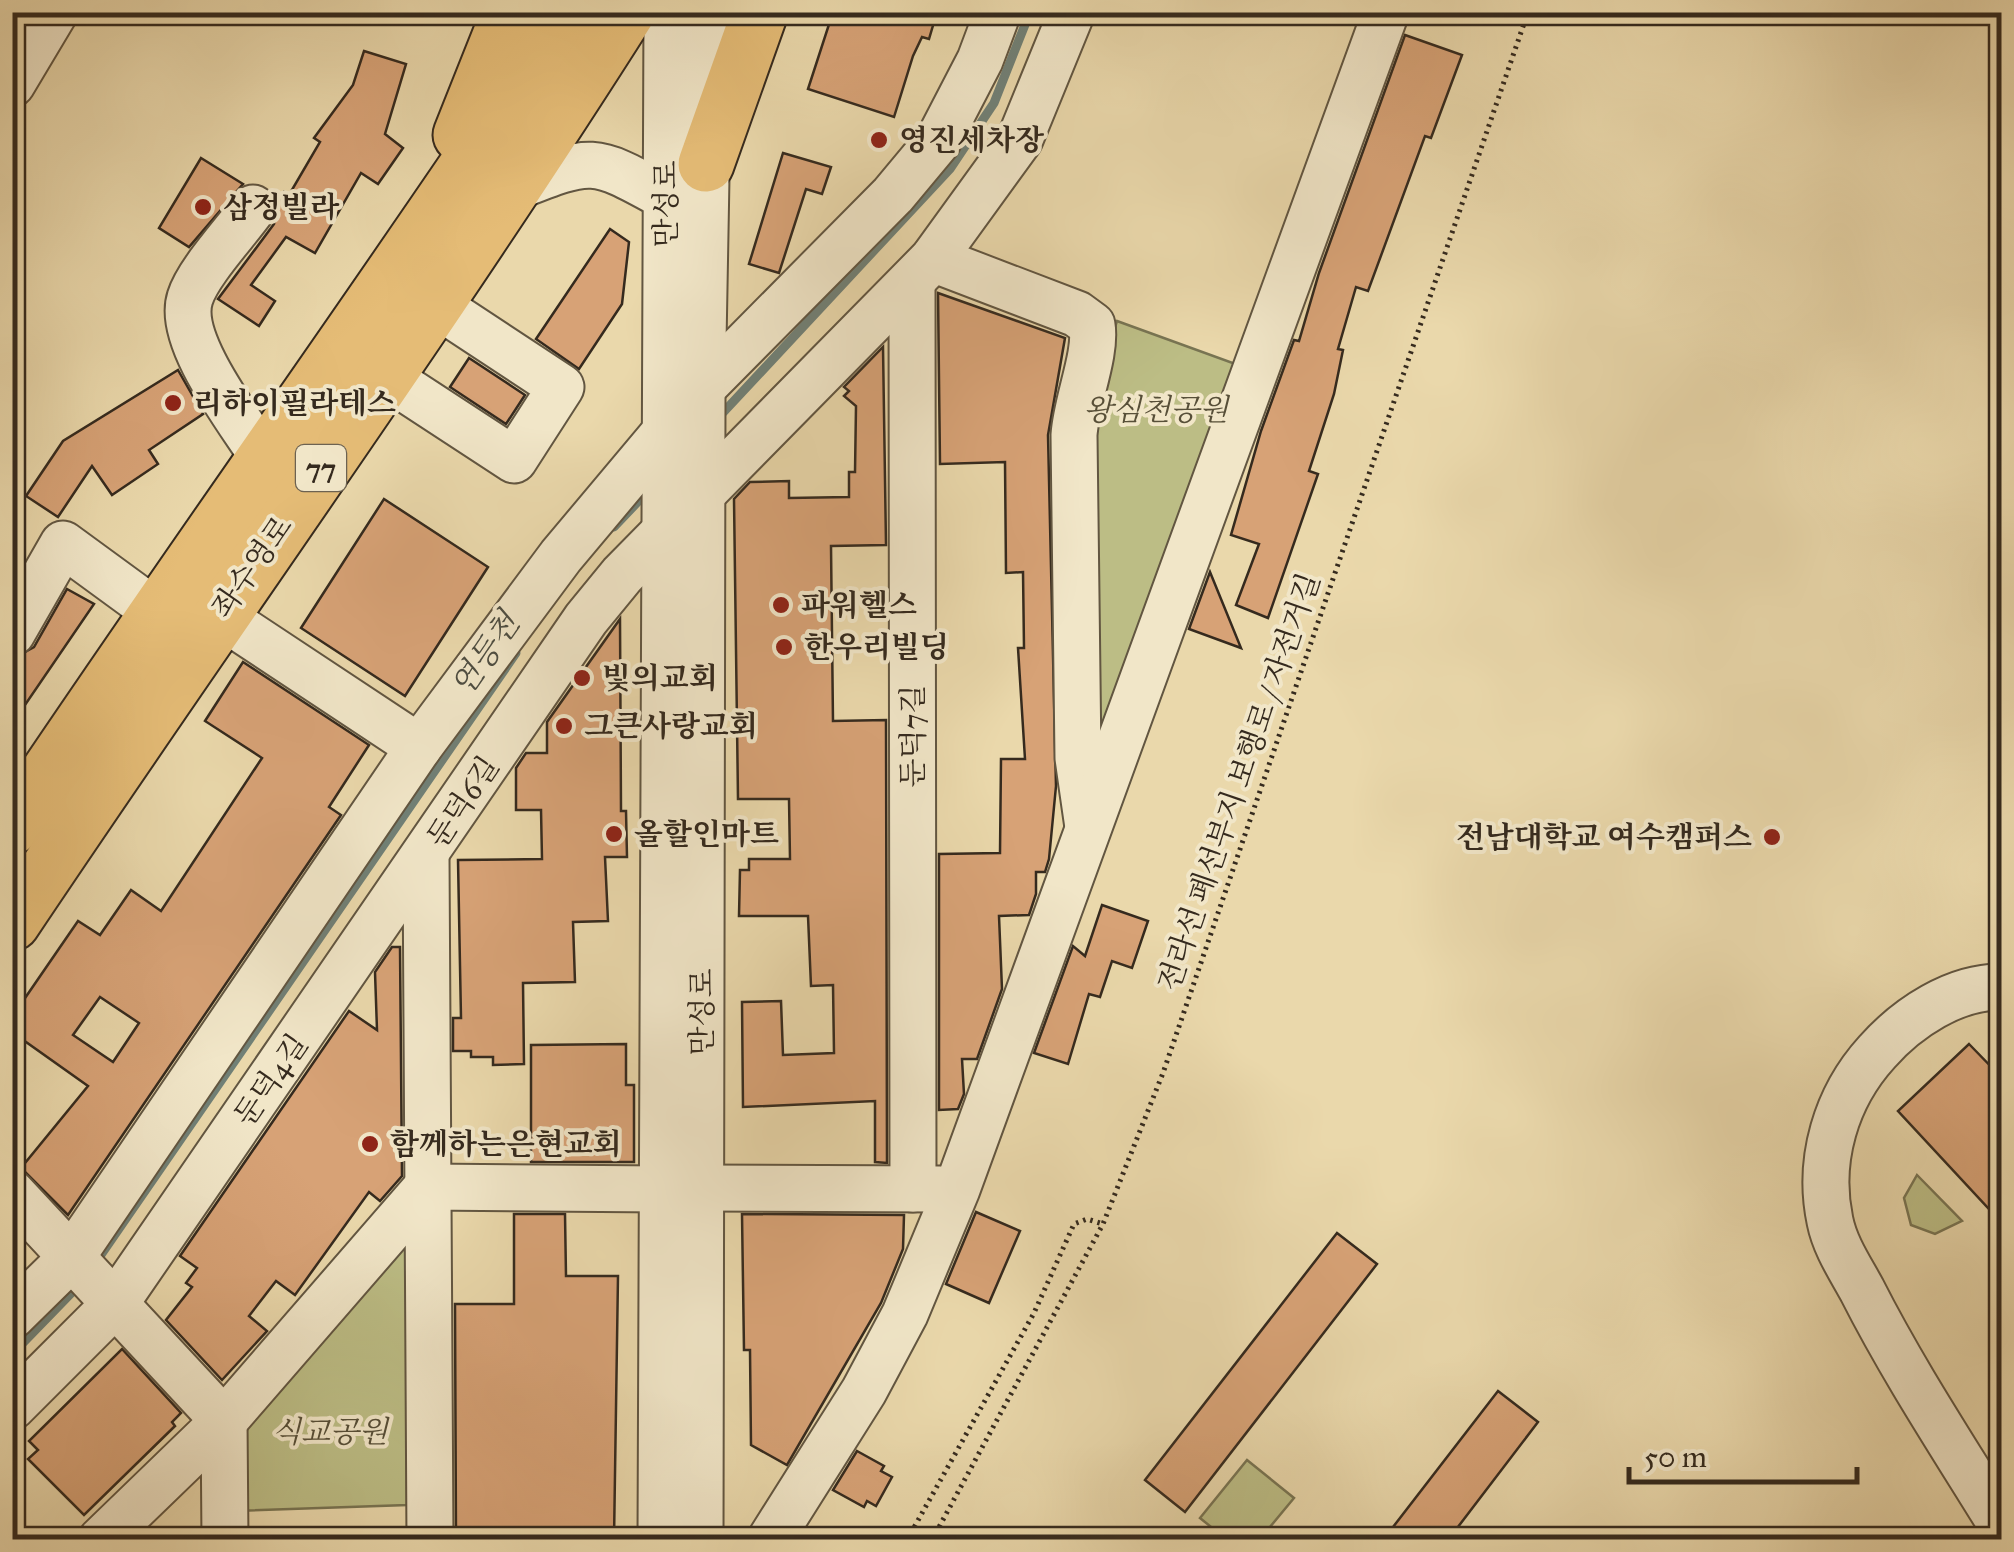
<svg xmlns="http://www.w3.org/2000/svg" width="2014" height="1552" viewBox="0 0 2014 1552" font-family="'IM FELL Great Primer','Noto Serif KR',serif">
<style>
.green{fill:#bcbd85;stroke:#787452;stroke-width:2.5}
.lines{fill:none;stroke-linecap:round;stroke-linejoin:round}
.stream{stroke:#718076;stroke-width:9}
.building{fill:#d7a276;stroke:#352a1e;stroke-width:2.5;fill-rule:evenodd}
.minor-casing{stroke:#625641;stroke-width:49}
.major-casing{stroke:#352a1e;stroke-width:59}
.path{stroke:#352a1e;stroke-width:5;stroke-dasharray:2.5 5;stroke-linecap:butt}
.minor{stroke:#f1e6c8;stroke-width:45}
.major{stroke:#e5bc76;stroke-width:55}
.poi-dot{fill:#8f2418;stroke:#f1e6c8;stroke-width:4}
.labels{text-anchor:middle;stroke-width:8;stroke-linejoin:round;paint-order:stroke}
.shield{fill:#f1e6c8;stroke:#6d6251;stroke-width:2.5}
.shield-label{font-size:28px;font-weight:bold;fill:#352a1e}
.poi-label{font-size:30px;font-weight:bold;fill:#352a1e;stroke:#f1e6c8;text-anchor:start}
.street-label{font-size:30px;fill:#352a1e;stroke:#f1e6c8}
.park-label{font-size:30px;font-style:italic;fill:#574f38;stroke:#f1e6c8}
.water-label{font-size:32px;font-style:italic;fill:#4e4e42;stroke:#f1e6c8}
</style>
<rect width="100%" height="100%" fill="#ead8ab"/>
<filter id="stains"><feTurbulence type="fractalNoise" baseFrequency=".002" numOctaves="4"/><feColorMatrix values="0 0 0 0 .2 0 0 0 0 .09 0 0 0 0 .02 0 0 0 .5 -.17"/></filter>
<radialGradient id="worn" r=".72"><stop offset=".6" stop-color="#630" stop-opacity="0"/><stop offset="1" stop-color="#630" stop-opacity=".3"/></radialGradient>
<g class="green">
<path d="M1117 321 1241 366 1105 754 1090 749 1088 409Z"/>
<path d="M1917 1175 1962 1221 1935 1234 1911 1225 1904 1198Z"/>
<path d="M390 1247 406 1250 407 1505 236 1511 235 1426Z"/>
<path d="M1247 1460 1294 1498 1260 1539H1226L1200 1518Z"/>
</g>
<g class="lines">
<g class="stream">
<path d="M718 418 950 169 994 103 1030 12"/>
<path d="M614 527 648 491"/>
<path d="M96 1262 516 653"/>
<path d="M12 1354 78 1286"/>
</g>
</g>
<g class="building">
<path d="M833 12H937L929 39 922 37 913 56 894 117 808 89Z"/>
<path d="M1405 35 1462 55 1431 138 1425 136 1368 291 1356 287 1338 349 1343 350 1334 394 1309 471 1318 474 1268 618 1236 605 1259 544 1231 535 1261 431 1294 340 1299 341 1319 273Z"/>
<path d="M364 51 406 64 385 134 403 148 378 184 361 173 315 253 286 237 251 285 275 301 259 326 218 299 274 224 278 203 284 192 289 195 320 142 314 138 353 85Z"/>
<path d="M783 153 831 167 822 194 806 189 779 273 749 264Z"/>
<path d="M201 158 243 184 189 247 159 228Z"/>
<path d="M610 229 629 242 622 304 579 369 536 339Z"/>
<path d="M938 293 1065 338 1048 435 1056 786 1049 859 1045 872H1036V894L1029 915 999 916 1002 989 977 1059H962L964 1094 958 1109 939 1110V854L1000 853 1001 759H1025L1018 648H1024L1023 572 1006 573 1005 462 940 464Z"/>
<path d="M883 347 886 545 831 546 833 721 886 720 887 1163 875 1162V1101L743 1107 742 1002 781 1001 783 1055 834 1053 833 985 811 986 808 916H739L740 870H749V859H790L789 799H738L734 499 750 482 789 481V498L849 497V472H855L856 406 844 396 849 391 844 387Z"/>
<path d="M469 358 525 395 506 424 450 387Z"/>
<path d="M178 370 203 414 149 450 158 464 112 495 92 466 58 517 26 496 63 441Z"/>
<path d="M384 499 488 567 405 696 301 628Z"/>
<path d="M1210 572 1241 648 1189 629Z"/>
<path d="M67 589 94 604 12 724V659L34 647Z"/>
<path d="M620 619 621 811H626L627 857H605L608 921 573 922 575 982 523 983 524 1064 493 1065V1057H471V1051H453V1018H461L458 860 542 859 541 810H516V768L526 753H547V722Z"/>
<path d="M243 662 369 745 329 807 341 815 68 1215 21 1168 88 1086 12 1032V1017L78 921 100 935 131 890 161 911 262 758 205 721ZM100 997 139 1023 113 1062 73 1035Z"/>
<path d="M1102 905 1148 921 1132 968 1112 961 1100 997 1089 994 1068 1064 1034 1053 1073 946 1085 956Z"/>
<path d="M392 947H400L402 1176 380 1201 369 1192 295 1295 276 1281 249 1316 267 1331 222 1380 166 1320 192 1287 186 1283 197 1268 180 1256 349 1011 377 1030 375 972Z"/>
<path d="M626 1044V1085H634V1162H531V1045Z"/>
<path d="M1969 1044 2002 1078V1223L1898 1111Z"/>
<path d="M976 1212 1020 1231 989 1303 946 1284Z"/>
<path d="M514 1214H565L566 1276H618L614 1540H456L455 1304H514Z"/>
<path d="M742 1214 904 1215 903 1249 881 1303 787 1465 751 1445 750 1350H744Z"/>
<path d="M1337 1233 1377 1264 1185 1512 1145 1480Z"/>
<path d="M122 1349 181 1413 172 1422 175 1426 84 1515 28 1459 38 1450 29 1441Z"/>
<path d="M1498 1391 1538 1422 1448 1540H1383Z"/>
<path d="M857 1451 884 1466 881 1471 892 1477 876 1506 867 1501 864 1507 833 1490Z"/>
</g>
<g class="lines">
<g class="minor-casing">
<g id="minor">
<path d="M12 84 55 12"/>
<path d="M516 187C594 156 593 157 666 197"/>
<path d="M253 208C236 232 198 272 190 298 176 341 242 423 264 459"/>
<path d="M933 259 1077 314 1092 325C1097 354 1076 402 1074 435L1078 758 1088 827"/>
<path d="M912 282 913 1189"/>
<path d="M384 375 514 460 561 387 435 304"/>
<path d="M218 614 419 747"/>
<path d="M12 633 63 544 156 612"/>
<path d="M426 856 430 1540"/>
<path d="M2002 987C1955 986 1907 1018 1877 1052 1836 1097 1817 1160 1830 1221 1835 1246 1850 1268 1862 1290 1903 1371 1954 1448 2002 1526"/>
<path d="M702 1188 940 1189"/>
<path d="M12 1193 224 1421 225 1540"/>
<path d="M12 1316 71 1258 419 747 561 556 702 388 893 195 938 141 980 60 998 12"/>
<path d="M12 1407 115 1304 586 619 622 575 933 259 1020 139 1072 12"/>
<path d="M101 1540 224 1421 427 1187 663 1189"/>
<path d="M661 1540 667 12"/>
<path d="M700 1540 702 398 709 12"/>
<path d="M770 1540 864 1391 905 1314 957 1189 1386 12"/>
</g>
</g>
<g class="major-casing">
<g id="major">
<path d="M461 135 510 12"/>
<path d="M706 164 760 12"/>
<path d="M12 827C195 553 389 287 571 12"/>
<path d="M12 923C216 618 431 321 627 12"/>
</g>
</g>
<g class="path">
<path d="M907 1540 1034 1313 1074 1224 1087 1219 1103 1224"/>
<path d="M932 1540 1103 1224 1163 1073 1528 12"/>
</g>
<use href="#minor" class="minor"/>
<use href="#major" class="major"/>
</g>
<g class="poi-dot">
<circle cx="879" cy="140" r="10"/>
<circle cx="203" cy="207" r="10"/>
<circle cx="173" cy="403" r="10"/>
<circle cx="781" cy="605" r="10"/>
<circle cx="784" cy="647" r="10"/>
<circle cx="582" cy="678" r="10"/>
<circle cx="564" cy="726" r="10"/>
<circle cx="614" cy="834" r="10"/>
<circle cx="1772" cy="837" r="10"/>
<circle cx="370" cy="1144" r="10"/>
</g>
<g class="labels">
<rect class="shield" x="296" y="445" width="50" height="46" rx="8"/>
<g class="shield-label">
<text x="321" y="478">77</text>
</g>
<g class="poi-label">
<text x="899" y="150">영진세차장</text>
<text x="223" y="217">삼정빌라</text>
<text x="193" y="413">리하이필라테스</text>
<text x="801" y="615">파워헬스</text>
<text x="804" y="657">한우리빌딩</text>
<text x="602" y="688">빛의교회</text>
<text x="584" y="736">그큰사랑교회</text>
<text x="634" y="844">올할인마트</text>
<text x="1752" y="847" text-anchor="end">전남대학교 여수캠퍼스</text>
<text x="390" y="1154">함께하는은현교회</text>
</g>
<g class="street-label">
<text transform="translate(666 204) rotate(-90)" y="10">만성로</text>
<text transform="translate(252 567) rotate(-55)" y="10">좌수영로</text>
<text transform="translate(913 736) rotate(-90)" y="10">둔덕7길</text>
<text transform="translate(1239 782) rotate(-71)" y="10">전라선 폐선부지 보행로 / 자전거길</text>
<text transform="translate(463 802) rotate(-56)" y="10">둔덕6길</text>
<text transform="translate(702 1012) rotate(-90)" y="10">만성로</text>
<text transform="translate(271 1080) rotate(-55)" y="10">둔덕4길</text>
</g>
<g class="park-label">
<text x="1156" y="420">왕심천공원</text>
<text x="330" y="1442">식교공원</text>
</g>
<g class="water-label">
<text transform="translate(485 654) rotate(-55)" y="11">연등천</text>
</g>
</g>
<rect width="2014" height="1552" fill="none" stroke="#ead8ab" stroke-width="50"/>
<rect x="15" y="15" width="1984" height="1522" fill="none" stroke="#352a1e" stroke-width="5"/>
<rect x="25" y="25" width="1964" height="1502" fill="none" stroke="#352a1e" stroke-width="2.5"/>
<path d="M1629 1467v15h228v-15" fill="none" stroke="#352a1e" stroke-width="5"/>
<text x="1644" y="1467" font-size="30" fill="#352a1e" stroke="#f1e6c8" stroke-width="8" paint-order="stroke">50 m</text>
<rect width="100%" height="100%" filter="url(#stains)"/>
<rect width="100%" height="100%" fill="url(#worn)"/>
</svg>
